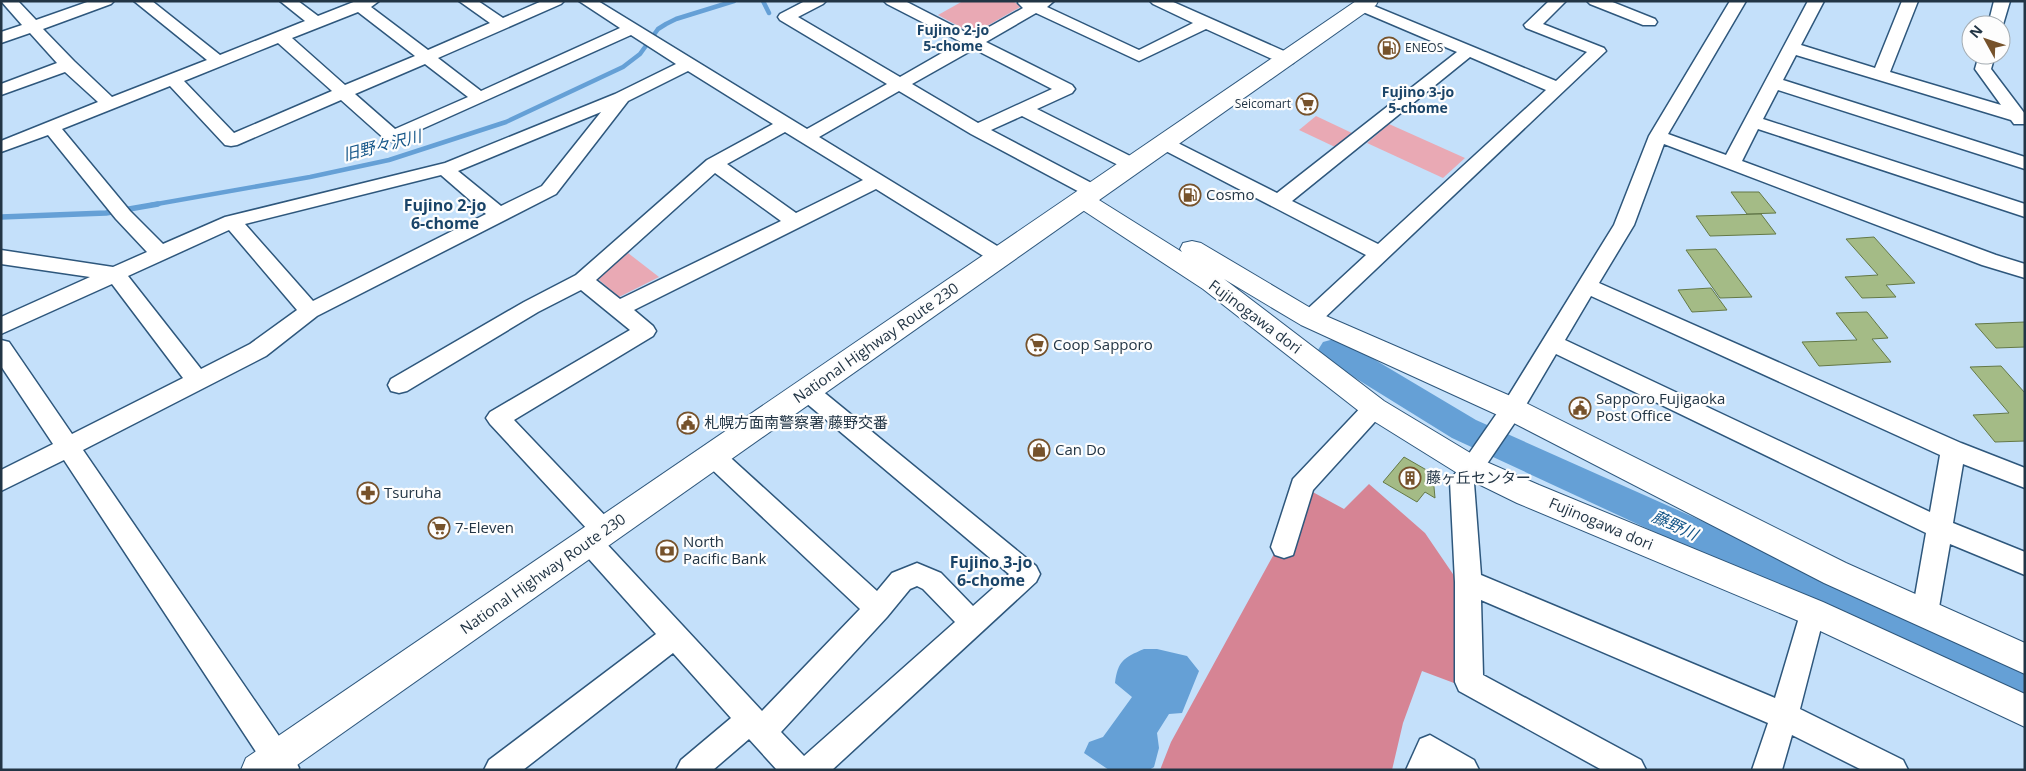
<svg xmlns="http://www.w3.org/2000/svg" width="2026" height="771" viewBox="0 0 2026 771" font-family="'Open Sans','Noto Sans JP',sans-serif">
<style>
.green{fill:#e9a9b4}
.forest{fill:#d68494}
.water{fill:#65a0d6}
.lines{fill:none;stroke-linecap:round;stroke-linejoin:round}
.stream-far1{stroke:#65a0d6;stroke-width:4.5}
.stream{stroke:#65a0d6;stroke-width:5.5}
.river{fill:#65a0d6;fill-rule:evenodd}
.building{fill:#a4bb86;stroke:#647947}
.minor-casing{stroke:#2e577c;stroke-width:3}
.tertiary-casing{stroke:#2e577c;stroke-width:2}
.trunk-casing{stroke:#2e577c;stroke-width:2}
.minor{fill:#fff;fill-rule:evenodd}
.tertiary{fill:#fff;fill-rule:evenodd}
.trunk{fill:#fff;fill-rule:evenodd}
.labels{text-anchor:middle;stroke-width:4.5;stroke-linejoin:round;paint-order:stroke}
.far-poi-label{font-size:12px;fill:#223545;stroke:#fdfdfd;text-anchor:start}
.far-neighbourhood-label{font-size:14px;font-weight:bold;fill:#1a4468;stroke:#fdfdfd}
.poi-label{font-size:15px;fill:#223545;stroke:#fdfdfd;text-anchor:start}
.street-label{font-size:15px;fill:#223545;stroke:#fdfdfd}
.water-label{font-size:16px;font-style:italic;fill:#135588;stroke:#fdfdfd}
.neighbourhood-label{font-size:16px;font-weight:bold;fill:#1a4468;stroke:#fdfdfd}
</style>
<rect width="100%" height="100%" fill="#c4e0fa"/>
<g class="green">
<path d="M963 1H1012L1022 6 973 34 938 15Z"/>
<path d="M1316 116 1352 133 1335 147 1299 130Z"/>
<path d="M1389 124 1465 158 1443 178 1367 143Z"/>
<path d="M628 253 659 277 619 297 598 279Z"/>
</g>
<path class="forest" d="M1369 484 1425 533 1457 580 1458 601 1454 683 1422 671 1403 723 1392 770H1160L1171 742 1309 490 1344 509Z"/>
<path class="water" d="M1144 649H1157L1187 656 1199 671 1182 713 1169 714 1157 733 1159 748 1154 767 1149 770H1109L1084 753 1089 742 1103 737 1132 697 1115 683C1118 661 1123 658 1144 649Z"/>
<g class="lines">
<g class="stream-far1">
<path d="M763 1 769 13"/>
<path d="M151 205 310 177 389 160 506 122 623 67 640 54 658 29 666 24 676 19 734 1"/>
</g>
<path class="stream" d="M1 217 106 213 158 204"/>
<path class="river" d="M1334 339 1345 342 1476 420 2025 665V704L1452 438 1323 358 1318 350 1323 342Z"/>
</g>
<g class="building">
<path d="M1731 192H1759L1776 213 1747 214Z"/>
<path d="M1761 214 1776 234 1710 236 1696 216Z"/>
<path d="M1874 237 1915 283 1886 285 1896 297 1862 298 1845 277 1878 275 1846 239Z"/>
<path d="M1716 249 1752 297 1720 298 1686 250Z"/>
<path d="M1711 288 1727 310 1692 312 1678 290Z"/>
<path d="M1867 312 1888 338 1872 339 1891 362 1819 366 1802 342 1857 340 1836 313Z"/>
<path d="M2025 322V347L1996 348 1975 324Z"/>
<path d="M2001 366 2025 393V441L1995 442 1973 415 2009 413 1970 367Z"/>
<path d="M1404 457 1430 472 1433 476 1435 498 1425 492 1417 502 1383 482Z"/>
</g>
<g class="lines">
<g class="minor-casing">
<g id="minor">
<path d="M1 1H18L36 20 90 1H114L111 4 43 29 74 61 112 97 207 60 134 1H152L220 55 305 21 280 1H298L318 16 356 1H379L371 7 428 50 490 23 459 1H478L503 18 542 1H564L561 4 438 58 481 91 620 28 579 1H598L807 129 887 84 780 20 778 17 780 14 805 1H826L823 4 798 17 900 77 961 42 887 4 884 1H905L973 36 1023 8 1018 3 1019 1H1054L1047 7 1139 50 1193 23 1153 4 1150 1H1171L1293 55 1295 59 1293 63H1281L1206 29 1139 61 1036 13 986 42 1072 85 1075 89 1072 93 1037 109 1140 161 1142 165 1140 169 1133 171 1126 169 1022 116 991 130 1101 188 1103 192 1101 196 1094 198 1087 196 971 134 899 91 819 137 1007 252 1010 257 1007 262 1000 264 993 262 876 189 634 310 653 326 656 331 653 336 514 420 613 524 617 531 613 538 604 541 762 711 860 609 705 463 701 456 705 449 713 447 721 449 877 591 892 573 917 563 941 573 973 606 1009 574 799 397 796 391 799 385 807 383 815 385 1036 566 1040 574 1036 582 832 770H777L749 739 713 770H676L681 760 731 718 673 653 523 770H484L489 760 656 634 580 549 576 542 580 535 589 531 490 424 486 418 490 412 630 330 581 290 538 312 407 391 399 393 391 391 388 385 391 379 524 302 576 275 707 160 773 124 688 71 628 101 556 194 317 316 266 356 83 450 294 758 299 768 298 770H268L64 460 1 491V470L53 444 1 366V340L9 342 72 434 183 378 112 284 1 334V317L90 277 1 264V250L113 267 147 252 116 219 48 135 1 152V141L98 102 65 72 1 95V84L57 63 30 33 1 43V32L22 25ZM358 12 415 56 345 85 292 38ZM631 35 676 64 615 94 445 163 225 217 163 244 130 211 62 129 170 86 225 145 231 146 237 145 341 100 387 141 393 142ZM278 43 332 91 234 133 184 81ZM974 49 1052 89 978 123 912 84ZM425 64 468 97 395 129 355 94ZM601 112 542 186 501 206 458 171ZM785 132 863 180 796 213 727 164ZM715 173 781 221 620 299 596 280ZM441 175 486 214 313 301 245 224ZM229 230 297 310 250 344 201 369 128 276ZM917 586 923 589 955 622 804 756 781 732 887 617 910 589Z"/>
<path d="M1362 1 1556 81 1587 52 1526 28 1524 25 1549 1H1566L1543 24 1604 48 1606 51 1318 324 1310 326 1302 324 1299 319 1302 314 1366 255 1158 147 1155 143 1158 139 1164 138 1170 139 1277 193 1457 52 1356 9 1354 6 1356 3ZM1470 57 1546 90 1378 244 1292 201Z"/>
<path d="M1587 1H1610L1655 19 1657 22 1655 25H1643L1590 4Z"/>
<path d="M1730 1H1746L1668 134 1726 155 1808 1H1824L1801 45 1875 68 1902 1H1918L1890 72 2001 105 1975 69 1979 55H1995L1991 69 2025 114V124H2014L2011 120 1796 55 1783 80 2025 157V169L1778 90 1763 119 2025 204V217L1758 129 1742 161 1996 255 2025 264V278L1982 265 1664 144 1634 225 1599 283 1961 443 2025 468V488L1963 464 1953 523 2025 552V575L1950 544 1938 613 1934 621 1925 625 1916 621 1912 613 1926 533 1556 354 1520 415 1474 483 1481 575 1775 698 1803 604 1812 600 1821 604 1825 612 1800 709 1903 760 1908 770H1862L1792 735 1782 770H1752L1768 723 1481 600 1483 675 1641 760 1646 770H1602L1459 691 1455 682V582L1450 481 1504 403 1614 225 1649 136ZM1591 296 1940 455 1930 512 1565 340Z"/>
<path d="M1994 1H2010L2002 28 2001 25H1988Z"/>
<path d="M1374 399 1382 402 1385 408 1382 414 1313 490 1293 555 1284 558 1275 555 1271 547 1293 479 1366 402Z"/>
<path d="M1430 735 1474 760 1479 770H1406L1420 739Z"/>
</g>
</g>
<g class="tertiary-casing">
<path id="tertiary" d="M1083 193 1091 195 1182 252 1180 249 1183 243 1192 241 1201 243 1319 313 1522 401 1846 563 2025 643V674L1824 583 1502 417 1301 325 1224 279 1384 401 1482 460 1539 485 1823 602 2025 694V727L1801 622 1517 503 1462 476 1364 415 1203 289 1075 205 1071 200 1075 195Z"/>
</g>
<g class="trunk-casing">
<path id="trunk" d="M1356 1H1378L1376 5 290 770H241L246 758Z"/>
</g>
<use href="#minor" class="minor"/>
<use href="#tertiary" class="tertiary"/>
<use href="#trunk" class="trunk"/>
</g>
<defs>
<g id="fuel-ring" transform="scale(1.125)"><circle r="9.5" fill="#fdfdfd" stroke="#76522b" stroke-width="1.5"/><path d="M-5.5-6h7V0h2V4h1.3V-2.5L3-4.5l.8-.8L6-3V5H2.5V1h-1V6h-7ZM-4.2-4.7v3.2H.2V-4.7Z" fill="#76522b"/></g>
<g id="supermarket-ring" transform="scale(1.125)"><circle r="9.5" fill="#fdfdfd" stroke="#76522b" stroke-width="1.5"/><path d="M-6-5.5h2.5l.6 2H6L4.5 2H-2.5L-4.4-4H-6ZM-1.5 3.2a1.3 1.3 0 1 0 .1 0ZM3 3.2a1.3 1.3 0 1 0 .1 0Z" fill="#76522b"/></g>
<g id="civic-ring" transform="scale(1.125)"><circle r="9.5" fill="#fdfdfd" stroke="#76522b" stroke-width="1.5"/><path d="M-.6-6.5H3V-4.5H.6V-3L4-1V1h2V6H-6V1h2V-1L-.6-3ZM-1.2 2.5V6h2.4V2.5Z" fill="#76522b"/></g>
<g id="shop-ring" transform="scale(1.125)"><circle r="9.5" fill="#fdfdfd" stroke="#76522b" stroke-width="1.5"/><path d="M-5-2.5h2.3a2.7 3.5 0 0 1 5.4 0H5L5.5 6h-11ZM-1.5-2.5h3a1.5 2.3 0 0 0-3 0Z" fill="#76522b"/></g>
<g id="building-ring" transform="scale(1.125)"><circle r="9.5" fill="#fdfdfd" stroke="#76522b" stroke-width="1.5"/><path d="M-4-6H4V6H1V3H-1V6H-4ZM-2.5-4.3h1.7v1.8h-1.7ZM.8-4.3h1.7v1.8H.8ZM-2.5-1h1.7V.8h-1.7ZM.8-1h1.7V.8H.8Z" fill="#76522b"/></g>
<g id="pharmacy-ring" transform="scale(1.125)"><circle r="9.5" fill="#fdfdfd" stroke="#76522b" stroke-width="1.5"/><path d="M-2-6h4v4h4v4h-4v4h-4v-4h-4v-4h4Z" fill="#76522b"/></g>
<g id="bank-ring" transform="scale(1.125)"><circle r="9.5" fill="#fdfdfd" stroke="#76522b" stroke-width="1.5"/><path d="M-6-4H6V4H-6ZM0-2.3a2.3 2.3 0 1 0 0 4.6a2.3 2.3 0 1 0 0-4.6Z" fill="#76522b"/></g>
</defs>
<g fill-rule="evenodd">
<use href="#fuel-ring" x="1389" y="48"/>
<use href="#supermarket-ring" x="1307" y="104"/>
<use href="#fuel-ring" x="1190" y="195"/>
<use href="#supermarket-ring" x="1037" y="345"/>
<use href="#civic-ring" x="1580" y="408"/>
<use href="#civic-ring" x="688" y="423"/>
<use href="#shop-ring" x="1039" y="450"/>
<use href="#building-ring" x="1410" y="478"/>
<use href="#pharmacy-ring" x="368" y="493"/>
<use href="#supermarket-ring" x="439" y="528"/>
<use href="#bank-ring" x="667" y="551"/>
</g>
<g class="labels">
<g class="far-poi-label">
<text x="1405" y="52">ENEOS</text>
<text x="1291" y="108" text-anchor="end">Seicomart</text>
</g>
<g class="far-neighbourhood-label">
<text x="953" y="35">Fujino 2-jo<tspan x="953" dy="16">5-chome</tspan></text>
<text x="1418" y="97">Fujino 3-jo<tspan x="1418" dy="16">5-chome</tspan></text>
</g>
<g class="poi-label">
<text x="1206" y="200">Cosmo</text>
<text x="1053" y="350">Coop Sapporo</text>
<text x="1596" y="404">Sapporo Fujigaoka<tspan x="1596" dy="17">Post Office</tspan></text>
<text x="704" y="428">札幌方面南警察署 藤野交番</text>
<text x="1055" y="455">Can Do</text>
<text x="1426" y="483">藤ヶ丘センター</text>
<text x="384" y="498">Tsuruha</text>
<text x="455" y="533">7-Eleven</text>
<text x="683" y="547">North<tspan x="683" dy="17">Pacific Bank</tspan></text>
</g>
<g class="street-label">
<text transform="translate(1255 317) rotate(37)" y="5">Fujinogawa dori</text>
<text transform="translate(876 343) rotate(-35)" y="5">National Highway Route 230</text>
<text transform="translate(1601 524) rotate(23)" y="5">Fujinogawa dori</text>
<text transform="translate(543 574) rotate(-35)" y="5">National Highway Route 230</text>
</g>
<g class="water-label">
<text transform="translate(382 145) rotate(-14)" y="6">旧野々沢川</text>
<text transform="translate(1675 525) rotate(25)" y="6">藤野川</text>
</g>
<g class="neighbourhood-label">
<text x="445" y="211">Fujino 2-jo<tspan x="445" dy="18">6-chome</tspan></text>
<text x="991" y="568">Fujino 3-jo<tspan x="991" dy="18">6-chome</tspan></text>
</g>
</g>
<rect width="2026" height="771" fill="none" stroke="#223545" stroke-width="5"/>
<g transform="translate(1986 40) rotate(310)"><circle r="24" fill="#fdfdfd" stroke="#a5adb3"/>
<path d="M0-4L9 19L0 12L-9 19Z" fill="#76522b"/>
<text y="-8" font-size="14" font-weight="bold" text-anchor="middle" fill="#223545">N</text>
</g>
</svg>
